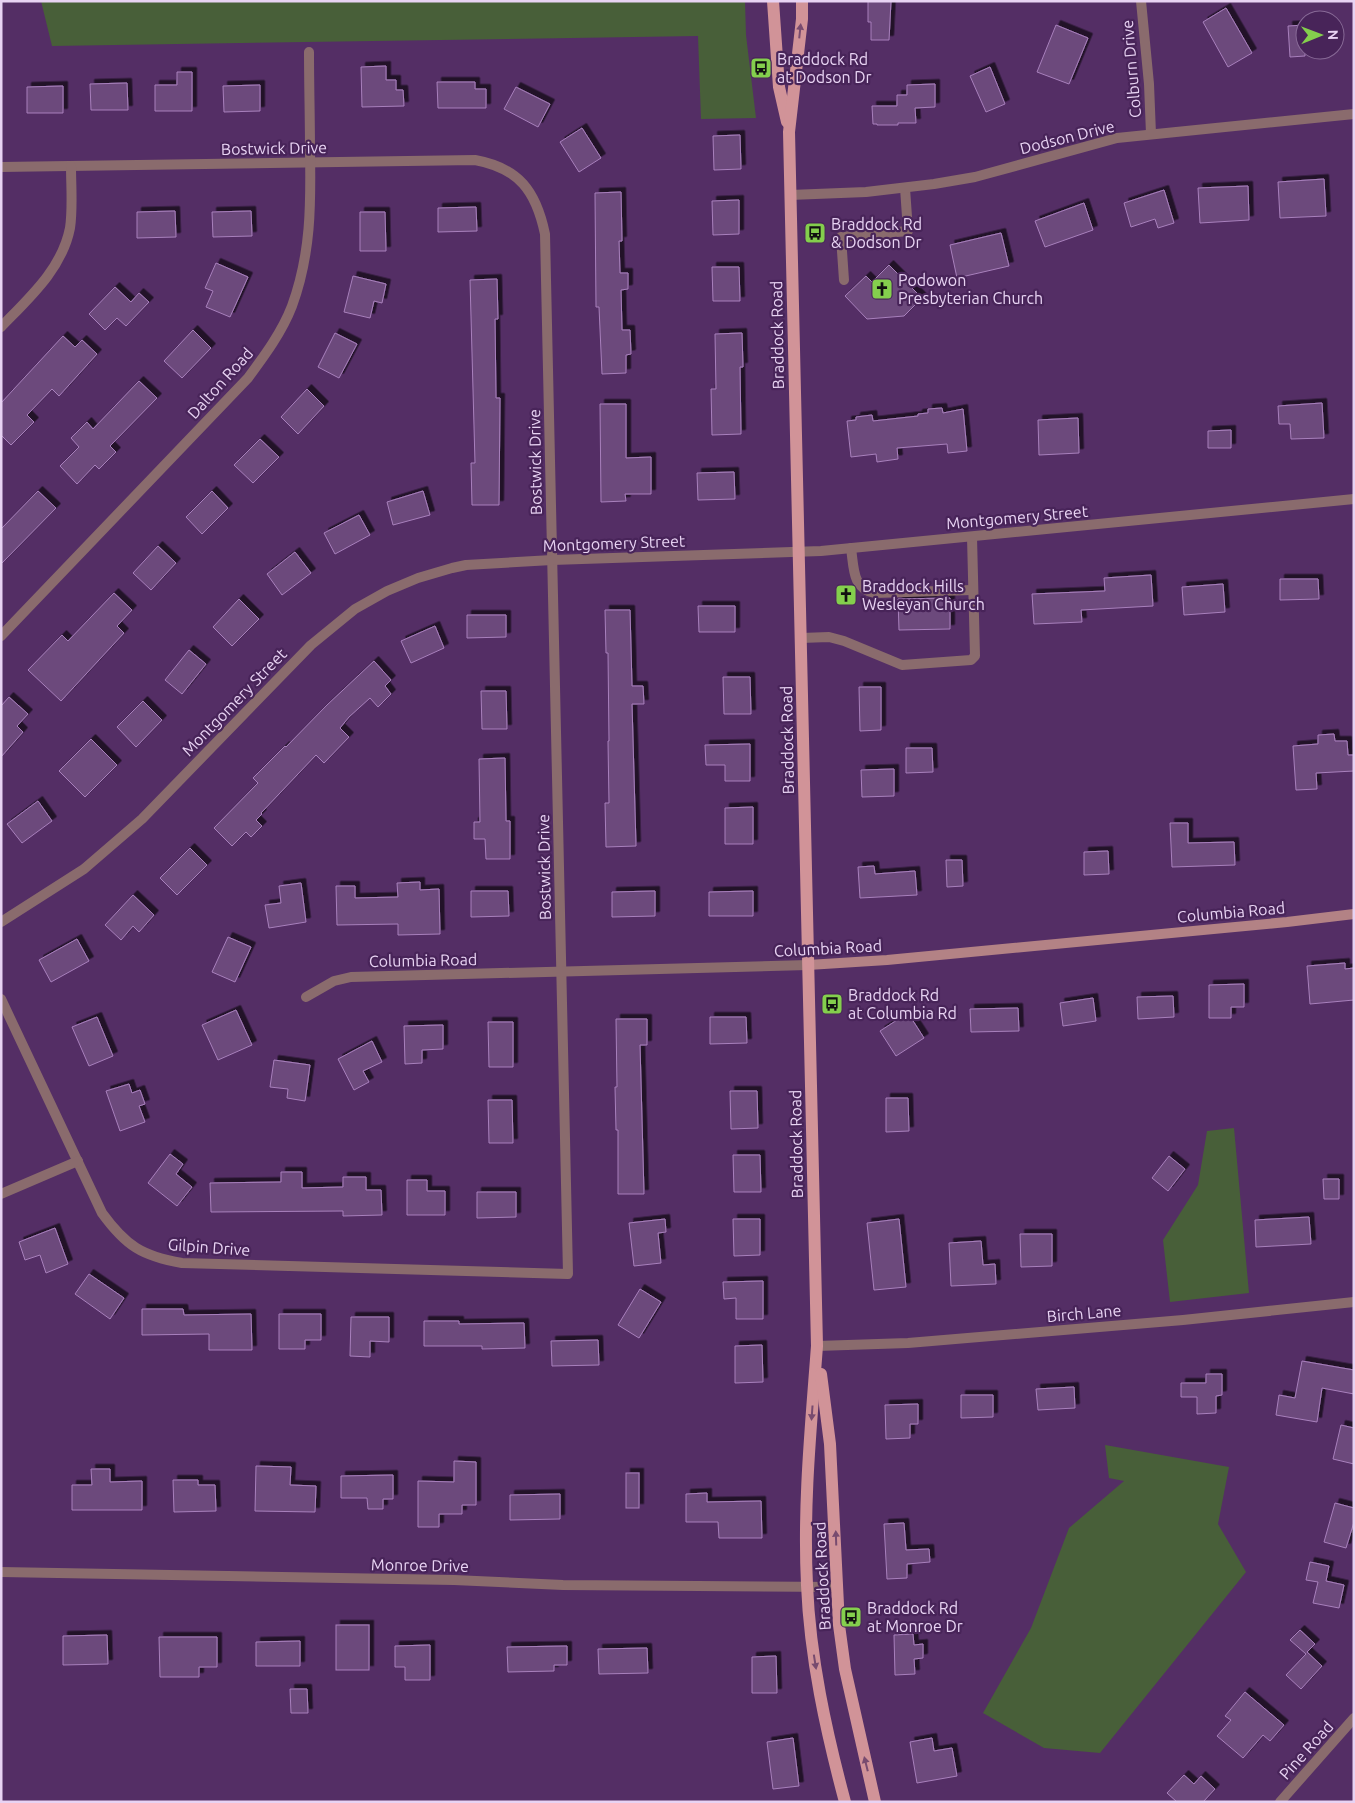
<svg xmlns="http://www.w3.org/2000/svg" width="1355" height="1803" viewBox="0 0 1355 1803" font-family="Ubuntu,sans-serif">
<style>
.green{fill:#485f39}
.building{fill:#6c497c;stroke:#a880bc;filter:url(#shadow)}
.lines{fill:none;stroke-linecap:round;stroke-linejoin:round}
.lane{stroke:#8a6b6d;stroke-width:10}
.street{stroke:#8a6b6d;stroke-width:10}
.secondary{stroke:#b38285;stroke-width:10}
.primary{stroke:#d19398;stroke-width:12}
.oneway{fill:#784b6f}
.labels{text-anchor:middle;stroke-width:4.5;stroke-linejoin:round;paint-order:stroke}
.poi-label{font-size:16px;fill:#e8d3f3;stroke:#482459;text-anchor:start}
.street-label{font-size:16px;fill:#e8d3f3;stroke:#482459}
</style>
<defs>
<filter id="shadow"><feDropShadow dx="4.5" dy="-4.5" stdDeviation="0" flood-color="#0009"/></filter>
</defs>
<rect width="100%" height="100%" fill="#542e65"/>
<g class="green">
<path d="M41 1H745L746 35 756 118 701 119 698 36 52 46Z"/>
<path d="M1234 1128 1249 1293 1170 1302 1163 1240 1198 1185 1207 1131Z"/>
<path d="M1105 1445 1229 1467 1218 1524 1246 1572 1100 1753 1044 1748 983 1713 1031 1628 1069 1528 1124 1481 1109 1478Z"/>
</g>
<g class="building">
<path d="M868 1H891L889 40H871V22H868Z"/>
<path d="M1226 8 1252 53 1228 67 1203 22Z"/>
<path d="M1056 25 1088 38 1069 84 1037 72Z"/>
<path d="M1305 25V56L1290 57 1288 26Z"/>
<path d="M386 66V80H396V90H403L404 106 362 107 361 67Z"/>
<path d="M990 67 1005 104 986 112 970 76Z"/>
<path d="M177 72H192V111H155V85H177Z"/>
<path d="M437 82H475V89H486V108H438Z"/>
<path d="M127 83 128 110H91L90 84Z"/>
<path d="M935 84V107L915 108 916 123H898V125H877V124H873L872 106H897V95H907V85Z"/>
<path d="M260 85V111L224 112 223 86Z"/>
<path d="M63 86V113H27V87Z"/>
<path d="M516 87 550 104 538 127 504 109Z"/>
<path d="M582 128 601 158 579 172 560 142Z"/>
<path d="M740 135 741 169 714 170 713 136Z"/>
<path d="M1324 179 1326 216 1280 218 1278 182Z"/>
<path d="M1248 186 1249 220 1200 223 1198 188Z"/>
<path d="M1164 190 1174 223 1158 228 1155 219 1131 227 1124 203Z"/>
<path d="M621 192 622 241H619L620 273H628V289L621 290 622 330H630L631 354 626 355V373L602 374 599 307H596L595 193Z"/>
<path d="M739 200V234L713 235 712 201Z"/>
<path d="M1084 203 1093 230 1045 247 1035 221Z"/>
<path d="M476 207 477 231 438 232V208Z"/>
<path d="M175 211 176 237 137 238V212Z"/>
<path d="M251 211 252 236 213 237 212 212Z"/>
<path d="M360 212H385L386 251H360Z"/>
<path d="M1001 233 1009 266 957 278 950 245Z"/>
<path d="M216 263 248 277 230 317 206 307 213 291 205 288Z"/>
<path d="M889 265 922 298 904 316 867 319 845 296 866 276 872 282Z"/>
<path d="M712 267H739L740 301H713Z"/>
<path d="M353 276 386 284 382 303 374 301 370 318 344 312Z"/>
<path d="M497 279 498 319H495L496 398H500L499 505H472L471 463H475L470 280Z"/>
<path d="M115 287 131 302 139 293 149 302 126 326 117 318 105 330 89 314Z"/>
<path d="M193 330 211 348 182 378 164 361Z"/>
<path d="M335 333 357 344 339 378 318 367Z"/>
<path d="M742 333 743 367H740L741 434 712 435 711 389H716L715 334Z"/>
<path d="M63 336 75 347 82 340 97 354 59 396 52 389 27 415 34 422 11 445 1 435V403Z"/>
<path d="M139 381 157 398 110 446 116 452 99 469 95 465 77 484 60 466 79 447 71 438 87 422 93 429Z"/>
<path d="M307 389 324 406 298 434 281 417Z"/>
<path d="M1322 403 1324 438 1291 439 1290 424H1279L1278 406Z"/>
<path d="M600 404H626V458L651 457V494H625L626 501 601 502Z"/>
<path d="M942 408 943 413 963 409 967 451 948 453 947 444 897 448 898 459 877 462 876 454 851 457 847 421 856 420V417L872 415 873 421 918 416V414L928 413V409Z"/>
<path d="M1078 418 1079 453 1039 455 1038 420Z"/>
<path d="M1231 430V448H1208V431Z"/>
<path d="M260 439 279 457 253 483 234 465Z"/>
<path d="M734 472 735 499 698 500 697 473Z"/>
<path d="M38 491 56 508 1 564V529Z"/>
<path d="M212 491 228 508 202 534 186 517Z"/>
<path d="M423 491 430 515 393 525 387 502Z"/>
<path d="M359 515 370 535 335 554 324 533Z"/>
<path d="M158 546 176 563 151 590 133 573Z"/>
<path d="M295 552 311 573 282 595 267 574Z"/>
<path d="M1151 575 1153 606 1081 610 1082 622 1034 624 1032 594 1105 591 1104 578Z"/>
<path d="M1280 579H1318L1319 599 1280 600Z"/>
<path d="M1223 584 1225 612 1184 615 1182 587Z"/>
<path d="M114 593 132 610 117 626 124 633 61 701 28 670 62 635 68 641Z"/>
<path d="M950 598V629L899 630 898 599Z"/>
<path d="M239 599 259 619 232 646 213 627Z"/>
<path d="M698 606H735V632H699Z"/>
<path d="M605 610H630L632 686H643L644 704H632L636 846 606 847 605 803H609L608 741H609L608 653H606Z"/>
<path d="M467 615H506V637L467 638Z"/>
<path d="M435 626 444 648 411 663 401 641Z"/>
<path d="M189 650 206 664 182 694 165 680Z"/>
<path d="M374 661 391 680 385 686 391 694 378 707 370 698 349 717 340 728 349 737 324 763 316 755 261 813 262 814 256 820 262 826 251 837 246 832 232 846 214 828 258 783 253 778 285 746 286 747 327 705Z"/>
<path d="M723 677H750L751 714H724Z"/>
<path d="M859 687H881V730L860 731Z"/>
<path d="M481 691H506L507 729H482Z"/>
<path d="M9 697 28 714 17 726 23 732 1 757V706Z"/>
<path d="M143 701 162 720 136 747 117 727Z"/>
<path d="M1334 734 1335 741H1347L1348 755H1354V771L1316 773 1317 789 1296 790 1293 746 1318 744V735Z"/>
<path d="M91 739 117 765 85 797 59 771Z"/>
<path d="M750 744V781H725V765H706L705 745Z"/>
<path d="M906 748H932L933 772 906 773Z"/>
<path d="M505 758 506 821H510V859H486L485 839H474V822H480L479 759Z"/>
<path d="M894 769V796L862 797 861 770Z"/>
<path d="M38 801 52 821 22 843 7 824Z"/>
<path d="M753 807V844H725V808Z"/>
<path d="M1170 823H1188V843L1234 842 1235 865 1172 867Z"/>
<path d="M190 848 207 865 177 895 160 878Z"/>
<path d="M1108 851 1109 874 1084 875V852Z"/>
<path d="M946 860H962L963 886 947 887Z"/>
<path d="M874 866 875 874 915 871 917 895 860 898 858 867Z"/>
<path d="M420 882V890L439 889 440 934 398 935V924L337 925 336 886H355V898L398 897 397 883Z"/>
<path d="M301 883 306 922 269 928 265 905 281 903 279 886Z"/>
<path d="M471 891H508L509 916 471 917Z"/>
<path d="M655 891V916L612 917V892Z"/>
<path d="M753 891V916H709V892Z"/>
<path d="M133 895 154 915 139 932 133 926 121 940 105 925Z"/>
<path d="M228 937 251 947 235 982 212 972Z"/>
<path d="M77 939 89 961 51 982 39 960Z"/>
<path d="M1345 963V969L1354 968V1000L1310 1004 1307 966Z"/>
<path d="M1244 984V1007H1231V1018H1209V985Z"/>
<path d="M1173 996 1174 1017 1138 1019 1137 997Z"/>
<path d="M1093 998 1096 1021 1063 1026 1060 1003Z"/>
<path d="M1018 1008 1019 1031 971 1032 970 1009Z"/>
<path d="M236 1010 252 1045 218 1060 202 1025Z"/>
<path d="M908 1013 924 1038 896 1056 880 1031Z"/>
<path d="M97 1017 113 1056 89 1066 72 1027Z"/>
<path d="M710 1017H746L747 1043 710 1044Z"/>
<path d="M616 1019H647V1045H640L644 1194H618V1130H616L615 1087H617Z"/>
<path d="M488 1022H513V1067H489Z"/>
<path d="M443 1025V1049L422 1050V1063L405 1064 404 1026Z"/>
<path d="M372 1041 382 1062 363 1071 369 1082 354 1090 338 1059Z"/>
<path d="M274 1060 310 1065 305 1101 287 1098 288 1089 270 1087Z"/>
<path d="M129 1084 132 1093 140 1090 145 1104 139 1106 145 1122 120 1131 106 1091Z"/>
<path d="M730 1091H757L758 1128 731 1129Z"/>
<path d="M886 1098H908L909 1131 886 1132Z"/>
<path d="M488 1100H512L513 1143H489Z"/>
<path d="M170 1154 183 1164 176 1174 192 1187 177 1206 148 1183Z"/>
<path d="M733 1155H760L761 1192H734Z"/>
<path d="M1169 1156 1185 1169 1168 1191 1152 1178Z"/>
<path d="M281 1172H302V1188L343 1187V1177H366V1190H381L382 1215 343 1216V1211L211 1212 210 1183 281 1182Z"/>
<path d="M1323 1179H1339V1199H1324Z"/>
<path d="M407 1180H427V1191H445V1215H407Z"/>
<path d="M477 1192H516V1217L477 1218Z"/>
<path d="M1309 1217 1311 1244 1256 1247 1255 1220Z"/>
<path d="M665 1219 666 1232 658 1233 661 1263 634 1266 629 1223Z"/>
<path d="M733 1219H760V1255L734 1256Z"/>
<path d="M899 1219 906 1287 874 1290 867 1223Z"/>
<path d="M55 1228 68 1264 46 1273 40 1255 25 1260 19 1242Z"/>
<path d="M1020 1234H1052V1266L1021 1267Z"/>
<path d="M981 1241 983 1265 995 1264 996 1284 951 1286 949 1243Z"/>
<path d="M89 1274 124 1298 110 1319 75 1294Z"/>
<path d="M763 1281V1319H736V1298L724 1299 723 1282Z"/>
<path d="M640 1289 661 1302 639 1338 618 1325Z"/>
<path d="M142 1309H183L184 1315 251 1314 252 1350H209V1334L142 1335Z"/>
<path d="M279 1314H321V1340H305V1349H279Z"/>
<path d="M351 1317H389V1342L370 1341V1357L350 1356Z"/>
<path d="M424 1321H459V1324L524 1323 525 1348 482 1349V1346H424Z"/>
<path d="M598 1340 599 1365 552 1366 551 1341Z"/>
<path d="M762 1345 763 1382 735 1383V1346Z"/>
<path d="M1302 1361 1354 1370V1394L1322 1388 1317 1422 1276 1415 1279 1395 1295 1398Z"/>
<path d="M1206 1374H1222V1395L1216 1396V1413L1197 1414V1397H1181V1383H1206Z"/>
<path d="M1074 1387 1075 1408 1038 1410 1036 1389Z"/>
<path d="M961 1395H993V1417L961 1418Z"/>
<path d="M918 1404V1424H910V1438L886 1439 885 1405Z"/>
<path d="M1341 1425 1354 1428V1464L1333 1459Z"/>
<path d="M454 1461 476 1462V1505H462V1514H439V1527H418V1481L454 1482Z"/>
<path d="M256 1466 291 1467 290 1485 316 1486 315 1512 255 1511Z"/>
<path d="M91 1469H110V1482L142 1481V1510H72V1485H92Z"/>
<rect x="626" y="1473" width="13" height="35"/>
<path d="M393 1475V1499H383V1509H368L367 1498H341V1476Z"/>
<path d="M173 1480H198V1485H215L216 1511 174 1512Z"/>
<path d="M707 1493V1502L761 1501 762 1538H719L718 1522H686V1494Z"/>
<path d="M560 1494V1519L510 1520V1495Z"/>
<path d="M1335 1503 1354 1508V1522L1346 1548 1324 1542Z"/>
<path d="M904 1523 906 1550 929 1549 930 1562 907 1564V1578L887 1579 884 1524Z"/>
<path d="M1310 1562 1329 1566 1326 1581 1344 1585 1339 1608 1313 1603 1318 1582 1306 1580Z"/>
<rect x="336" y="1625" width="33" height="45"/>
<path d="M1300 1630 1315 1644 1307 1652 1322 1666 1301 1689 1286 1675 1306 1654 1290 1640Z"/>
<path d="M913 1634 914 1645 923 1644V1658L914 1659 915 1674 895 1675 894 1635Z"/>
<path d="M107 1635 108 1664 63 1665V1636Z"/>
<path d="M159 1637H217V1667H199V1677H160Z"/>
<path d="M300 1641V1666H256V1642Z"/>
<path d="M430 1645V1680H405V1667H395V1646Z"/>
<path d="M567 1646V1665H554V1671L508 1672 507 1647Z"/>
<path d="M647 1648 648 1673 599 1674 598 1649Z"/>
<path d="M776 1656 777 1693H752V1657Z"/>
<path d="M290 1689H307L308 1713H291Z"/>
<path d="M1245 1692 1284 1725 1270 1741 1263 1735 1243 1758 1217 1736 1231 1720 1225 1716Z"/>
<path d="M793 1738 799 1786 773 1789 767 1742Z"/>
<path d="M932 1738 934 1751 952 1748 957 1776 917 1783 910 1742Z"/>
<path d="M1184 1775 1194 1784 1201 1776 1215 1789 1203 1802H1177L1167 1793Z"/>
</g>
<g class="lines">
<g class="lane">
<path d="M844 280 841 237 908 231 905 188"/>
<path d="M851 548C854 568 852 589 875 593L972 590"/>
<path d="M801 638 829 637 844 641 902 665 971 660 975 656 972 537"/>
</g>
<g class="street">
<path d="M1141 1 1149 84 1151 134"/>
<path d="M1 167 475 160C519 168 536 191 545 234L568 1274 182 1263C142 1256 126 1246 102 1213L1 999"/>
<path d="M790 195 866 192 934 184 975 177 1117 138 1354 114"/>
<path d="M1 327C29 298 62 269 70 228 73 208 71 186 71 166"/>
<path d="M1 636 248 378C265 355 282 332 292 306 311 254 311 205 310 151 310 118 309 85 309 52"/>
<path d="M1 922 84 869 142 819 311 645 355 609 387 591 418 578 452 568 466 565 552 560 821 551 1354 499"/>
<path d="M306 997 334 981 351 977 808 965"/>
<path d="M1 1194 78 1161"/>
<path d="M817 1346 908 1343 1183 1320 1354 1302"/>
<path d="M1 1572 454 1580 563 1585 837 1587"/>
<path d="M1280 1802 1354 1718"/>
</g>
<path class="secondary" d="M808 965 887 960 1287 922 1354 914"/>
<g class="primary">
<path d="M773 1 779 87 787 122"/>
<path d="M802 1V19L789 132 817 1346C811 1426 803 1505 807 1585 810 1658 826 1731 845 1802"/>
<path d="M821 1374 830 1444 839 1625 845 1669 875 1802"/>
</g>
</g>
<defs><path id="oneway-solid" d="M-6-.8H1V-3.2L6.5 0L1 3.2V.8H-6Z" transform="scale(1.25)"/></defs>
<g class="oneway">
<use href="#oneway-solid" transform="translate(800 31) rotate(-84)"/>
<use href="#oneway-solid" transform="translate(812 1413) rotate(94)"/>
<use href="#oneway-solid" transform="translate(836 1538) rotate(-92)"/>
<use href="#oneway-solid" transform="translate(815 1662) rotate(81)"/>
<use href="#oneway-solid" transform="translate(866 1764) rotate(-104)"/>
</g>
<defs>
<g id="bus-square" transform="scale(1.125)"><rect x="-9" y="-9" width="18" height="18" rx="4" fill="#84cf4d" stroke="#482459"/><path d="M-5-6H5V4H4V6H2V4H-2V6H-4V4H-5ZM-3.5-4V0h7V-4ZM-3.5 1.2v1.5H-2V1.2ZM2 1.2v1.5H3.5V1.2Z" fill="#111"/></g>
<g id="church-square" transform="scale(1.125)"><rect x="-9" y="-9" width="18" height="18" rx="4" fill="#84cf4d" stroke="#482459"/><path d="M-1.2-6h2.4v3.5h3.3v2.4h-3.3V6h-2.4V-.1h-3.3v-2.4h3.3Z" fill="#111"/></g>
</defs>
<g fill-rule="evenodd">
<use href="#bus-square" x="761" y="68"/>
<use href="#bus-square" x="815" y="233"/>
<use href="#church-square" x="882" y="289"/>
<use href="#church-square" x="846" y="595"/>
<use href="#bus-square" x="832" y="1004"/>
<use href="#bus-square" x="851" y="1617"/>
</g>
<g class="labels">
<g class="poi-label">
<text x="777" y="65">Braddock Rd<tspan x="777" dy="18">at Dodson Dr</tspan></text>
<text x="831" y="230">Braddock Rd<tspan x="831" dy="18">&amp; Dodson Dr</tspan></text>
<text x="898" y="286">Podowon<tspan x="898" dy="18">Presbyterian Church</tspan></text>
<text x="862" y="592">Braddock Hills<tspan x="862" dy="18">Wesleyan Church</tspan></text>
<text x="848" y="1001">Braddock Rd<tspan x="848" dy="18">at Columbia Rd</tspan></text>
<text x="867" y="1614">Braddock Rd<tspan x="867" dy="18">at Monroe Dr</tspan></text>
</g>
<g class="street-label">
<text transform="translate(1131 69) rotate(-95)" y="6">Colburn Drive</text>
<text transform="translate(1067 137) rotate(-14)" y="6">Dodson Drive</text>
<text transform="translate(274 148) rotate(-1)" y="6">Bostwick Drive</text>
<text transform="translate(777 335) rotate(-91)" y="6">Braddock Road</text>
<text transform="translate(220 383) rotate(-48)" y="6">Dalton Road</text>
<text transform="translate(535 462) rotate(-91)" y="6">Bostwick Drive</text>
<text transform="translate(1017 517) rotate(-5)" y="6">Montgomery Street</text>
<text transform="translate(614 543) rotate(-2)" y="6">Montgomery Street</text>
<text transform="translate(234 702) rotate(-46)" y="6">Montgomery Street</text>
<text transform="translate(787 740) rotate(-91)" y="6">Braddock Road</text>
<text transform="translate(544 867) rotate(-91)" y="6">Bostwick Drive</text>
<text transform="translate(1231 912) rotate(-5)" y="6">Columbia Road</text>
<text transform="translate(828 948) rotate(-3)" y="6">Columbia Road</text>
<text transform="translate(423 960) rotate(-1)" y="6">Columbia Road</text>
<text transform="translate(796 1144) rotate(-91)" y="6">Braddock Road</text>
<text transform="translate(209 1247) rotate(4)" y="6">Gilpin Drive</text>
<text transform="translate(1084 1313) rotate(-5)" y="6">Birch Lane</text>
<text transform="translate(420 1565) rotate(1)" y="6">Monroe Drive</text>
<text transform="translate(822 1576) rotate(-93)" y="6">Braddock Road</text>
<text transform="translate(1306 1750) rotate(-48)" y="6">Pine Road</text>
</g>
</g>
<rect width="1355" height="1803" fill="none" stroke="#e8d3f3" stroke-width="5"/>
<g transform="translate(1320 35) rotate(89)"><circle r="24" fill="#482459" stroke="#886a97"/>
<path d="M0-4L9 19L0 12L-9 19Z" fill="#84cf4d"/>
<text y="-8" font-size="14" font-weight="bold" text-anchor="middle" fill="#e8d3f3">N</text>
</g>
</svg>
